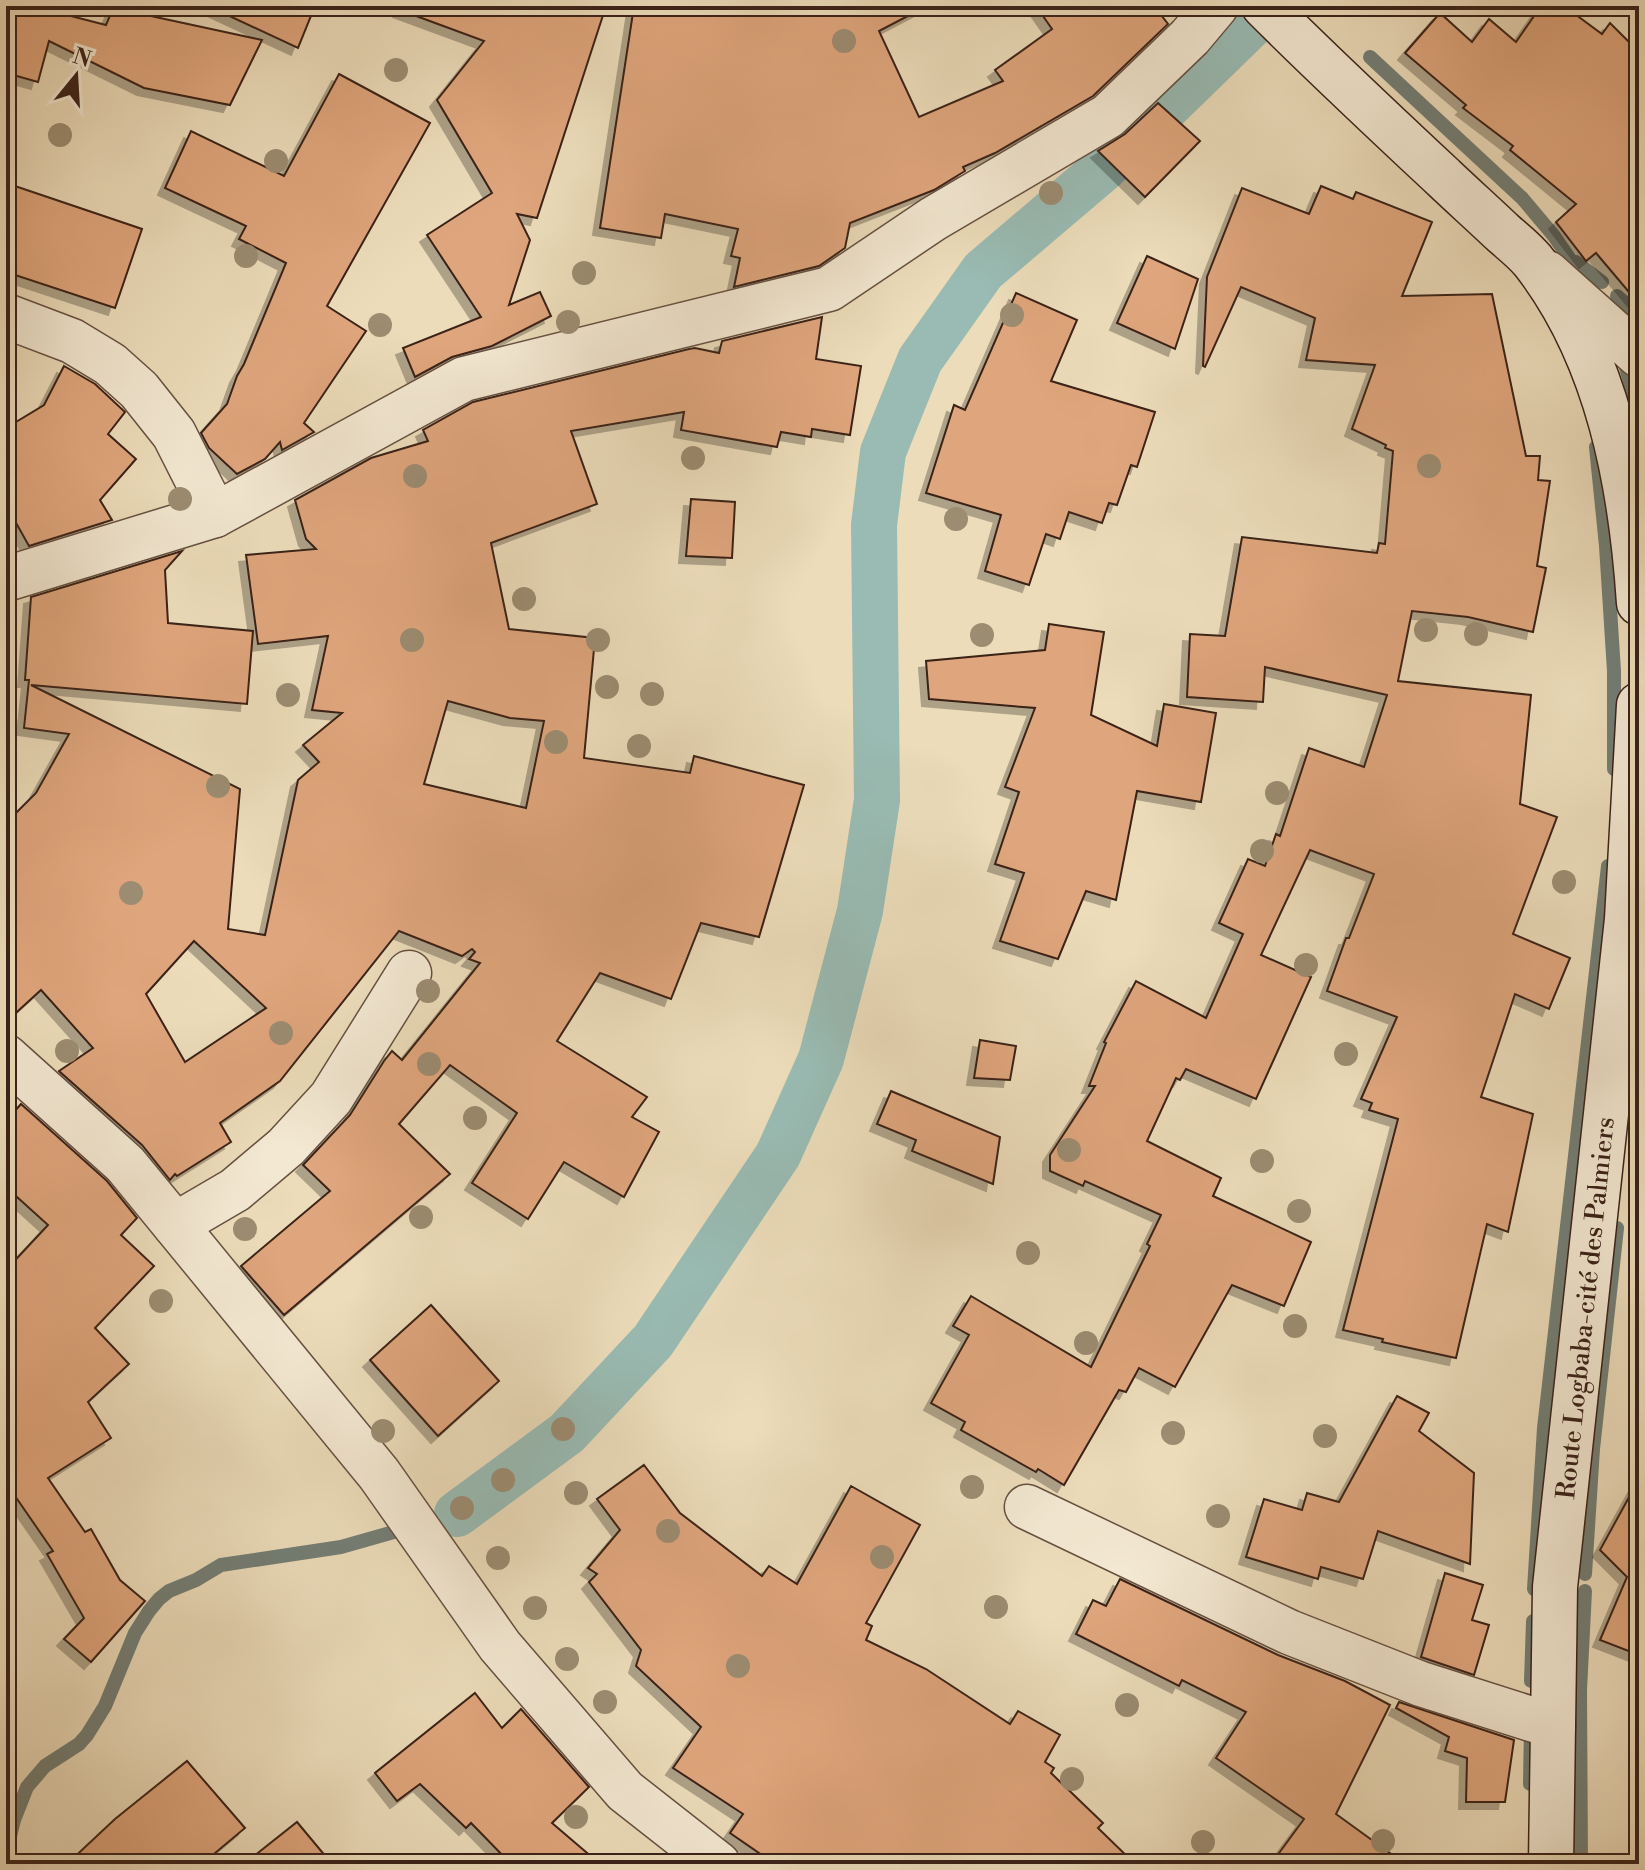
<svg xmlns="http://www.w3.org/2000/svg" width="1645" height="1870" viewBox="0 0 1645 1870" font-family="'Libre Bodoni',serif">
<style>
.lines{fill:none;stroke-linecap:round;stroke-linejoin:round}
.stream{stroke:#737e75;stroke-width:14}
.canal{stroke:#99bbb3;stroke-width:46}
.building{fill:#dfa57b;stroke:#3a2219;stroke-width:2;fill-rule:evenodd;filter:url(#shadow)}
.street-casing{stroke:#665041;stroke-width:47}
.secondary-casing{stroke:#3a2219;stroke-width:47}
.street{stroke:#f3e8d2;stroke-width:44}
.secondary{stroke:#f3e8d2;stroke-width:44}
.tree{fill:#9c8c71}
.labels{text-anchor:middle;stroke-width:6;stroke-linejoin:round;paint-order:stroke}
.street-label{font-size:26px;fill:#3a2219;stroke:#f3e8d2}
</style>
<defs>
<filter id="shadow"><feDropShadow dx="-7" dy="7" stdDeviation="0" flood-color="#0004"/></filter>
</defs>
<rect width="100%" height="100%" fill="#ecdcba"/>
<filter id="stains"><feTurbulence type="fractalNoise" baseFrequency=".0025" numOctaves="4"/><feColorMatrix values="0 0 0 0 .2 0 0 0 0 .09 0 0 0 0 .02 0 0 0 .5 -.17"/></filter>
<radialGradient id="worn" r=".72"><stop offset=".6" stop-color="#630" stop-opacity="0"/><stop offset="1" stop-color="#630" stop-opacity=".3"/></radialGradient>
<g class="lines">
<g class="stream">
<path d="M1370 57 1522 198 1554 236 1589 287"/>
<path d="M1576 262 1602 282"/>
<path d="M1617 296 1639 316"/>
<path d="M1624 360 1639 415"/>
<path d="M1596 447 1606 546 1614 671V769"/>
<path d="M1637 1054 1639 1036"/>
<path d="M1585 1574 1593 1449 1617 1228"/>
<path d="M1534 1589 1544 1428 1608 866"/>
<path d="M1531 1681 1533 1621"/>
<path d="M1530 1784 1531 1724"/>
<path d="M6 1852 14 1820 27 1787 45 1766 79 1744 87 1735 105 1706 135 1633 149 1611 159 1599 169 1591 196 1580 221 1565 341 1547 457 1514"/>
<path d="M1581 1864 1580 1690 1585 1591"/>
</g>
<path class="canal" d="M457 1514 567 1433 653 1341 778 1155 821 1059 860 911 877 800 874 525 883 452 920 360 983 271 1103 169 1251 25 1265 6"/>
</g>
<g class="building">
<path d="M6 6H32L106 25 114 6H119L137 13 262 40 230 105 144 88 49 41 38 82 6 73Z"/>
<path d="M208 6H315L298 48Z"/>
<path d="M401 6H606L537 218 517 214 530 240 509 305 540 292 551 316 492 346 452 357 415 377 403 348 481 317 427 235 492 193 437 100 484 41 400 10Z"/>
<path d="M634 6H927L879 31 919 117 1003 81 995 70 1052 29 1036 6H1154L1168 24 1093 96 995 153 963 167 965 171 934 190 850 223 845 248 819 266 734 287 740 258 731 256 738 229 665 214 661 238 600 228Z"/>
<path d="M1541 6H1564L1602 34 1610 23 1639 52V304L1596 253 1586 261 1556 222 1576 204 1510 150 1513 146 1463 108 1466 105 1405 53 1440 13 1472 42 1489 19 1516 42Z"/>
<path d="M339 74 430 123 327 306 366 331 304 423 314 432 282 450 280 442 265 459 237 474 209 448 201 433 227 404 237 376 244 364 286 263 239 239 246 226 165 188 191 131 284 176Z"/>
<path d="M1158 103 1200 141 1145 197 1098 151 1125 134Z"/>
<path d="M6 183 142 229 115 308 6 272Z"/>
<path d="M1321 186 1353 199 1356 192 1432 222 1402 296 1492 294 1526 456H1540L1538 480 1550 481 1537 566 1546 568 1533 632 1468 617 1412 611 1398 681 1531 695 1520 804 1557 817 1513 934 1570 958 1549 1009 1515 994 1481 1097 1533 1114 1508 1232 1487 1224 1456 1358 1382 1342 1383 1339 1343 1330 1398 1119 1369 1110 1372 1103 1361 1099 1397 1017 1327 991 1346 938H1349L1374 874 1310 850 1261 955 1311 977 1256 1099 1186 1069 1180 1080 1176 1078 1147 1141 1221 1178 1213 1196 1311 1242 1284 1306 1232 1285 1175 1387 1139 1368 1126 1392 1119 1390 1064 1485 1038 1469 1036 1472 961 1430 965 1422 931 1403 969 1335 953 1326 971 1296 1091 1367 1150 1246 1147 1244 1161 1215 1085 1181 1083 1186 1050 1171V1155L1095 1086H1089L1106 1043 1104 1042 1136 981 1206 1018 1243 934 1219 923 1248 859 1265 866 1276 834 1280 836 1309 748 1364 767 1387 695 1265 667 1263 702 1187 697 1190 634 1225 636 1242 537 1377 553 1379 543 1385 544 1393 451 1385 448 1386 445 1352 429 1375 365 1306 360 1315 318 1241 287 1205 367 1203 366 1207 277 1242 188 1309 214Z"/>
<path d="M1147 256 1198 279 1175 349 1117 323Z"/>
<path d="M1016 293 1077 320 1051 381 1155 412 1137 467 1131 465 1117 505 1109 503 1102 523 1069 512 1060 539 1046 534 1029 585 985 571 1001 515 926 493 954 405 965 410Z"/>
<path d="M822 317 816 359 861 366 850 435 812 429 811 437 781 432 777 447 681 430 684 412 571 431 597 504 491 543 509 629 595 638 584 758 690 773 694 756 804 785 759 937 701 923 671 999 600 973 557 1041 647 1097 632 1117 659 1132 624 1197 564 1162 528 1219 472 1183 517 1113 450 1065 399 1124 450 1174 284 1315 241 1266 330 1191 303 1165 350 1115 384 1061 392 1051 402 1060 480 963 469 959 475 952 472 949 462 956 399 931 280 1081 220 1123 231 1142 177 1176 175 1174 170 1180 142 1145 59 1071 93 1048 41 990 6 1022V823L36 793 69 734 24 728 29 680H25L31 597 182 551 165 570 168 623 253 631 247 704 31 685 240 789 228 929 265 935 298 780 319 762 303 745 342 713 312 710 328 636 258 644 246 555 316 549 306 539 295 500 371 458 428 441 423 430 473 402 689 349 695 348 719 353 722 341ZM448 701 510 718 544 721 526 808 424 784ZM194 941 266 1008 185 1062 146 994Z"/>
<path d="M64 366 95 384 125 412 108 434 136 459 100 500 112 520 29 546 6 505V428L44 405Z"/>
<path d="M691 499 735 502 732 558 686 556Z"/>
<path d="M1049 624 1104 632 1091 715 1157 746 1164 704 1216 713 1201 802 1137 791 1116 900 1086 891 1058 959 1000 941 1024 873 995 864 1019 792 1005 787 1035 708 929 699 926 661 1045 650Z"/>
<path d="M980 1040 1016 1046 1010 1080 974 1078Z"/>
<path d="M891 1091 1000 1137 993 1184 912 1151 916 1140 877 1124Z"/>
<path d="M21 1104 107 1181 137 1218 121 1235 154 1266 95 1328 129 1364 88 1402 111 1438 48 1478 85 1532 91 1529 120 1580 145 1601 91 1662 64 1639 84 1618 47 1554 53 1551 6 1483V1270L48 1225 6 1187V1121Z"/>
<path d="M431 1305 499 1381 438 1436 370 1360Z"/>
<path d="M1397 1396 1429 1413 1419 1431 1474 1473 1470 1564 1378 1531 1363 1579 1321 1567 1318 1579 1246 1557 1264 1499 1302 1510 1307 1493 1339 1502Z"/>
<path d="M644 1465 680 1513 762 1576 769 1566 797 1584 851 1486 920 1525 866 1623 872 1626 866 1640 926 1669 1010 1724 1018 1711 1060 1735 1045 1762 1054 1768 1051 1773 1103 1823 1098 1828 1135 1864H775L730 1833 743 1814 673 1768 701 1727 636 1666 641 1650 589 1582 597 1574 588 1568 620 1530 597 1499Z"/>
<path d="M1639 1479V1655L1600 1640 1627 1577 1600 1550Z"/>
<path d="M1445 1573 1483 1585 1472 1620 1489 1625 1474 1675 1421 1657Z"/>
<path d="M1120 1579 1278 1655 1345 1681 1390 1705 1336 1814 1405 1864H1271L1304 1819 1216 1758 1246 1712 1182 1680 1179 1686 1076 1634 1093 1600 1106 1606Z"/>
<path d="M475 1693 502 1728 521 1709 589 1787 552 1823 600 1864H511L471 1823 466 1828 420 1784 397 1801 375 1773Z"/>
<path d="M1399 1702 1514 1740 1505 1802H1466L1467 1758 1445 1751 1449 1737 1396 1708Z"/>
<path d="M187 1761 245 1828 202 1864H67L115 1819Z"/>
<path d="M297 1822 332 1864H244Z"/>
</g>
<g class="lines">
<g class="street-casing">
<g id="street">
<path d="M1547 273 1639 355"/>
<path d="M6 316 72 341 110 364 139 390 174 434 215 515"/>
<path d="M6 579 215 515 464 379 829 289 933 219 1108 116 1190 37 1216 6"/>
<path d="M6 1057 125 1164 379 1474 500 1646 625 1791 718 1864"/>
<path d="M175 1225 235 1190 286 1147 331 1098 409 973"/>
<path d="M1027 1507 1289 1632 1421 1684 1553 1726"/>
</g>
</g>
<g class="secondary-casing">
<g id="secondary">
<path d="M1264 6C1323 65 1383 121 1444 178 1463 196 1483 214 1502 232 1512 241 1524 250 1533 261 1608 357 1631 484 1639 603"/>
<path d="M1551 1864 1555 1587 1627 919 1639 705"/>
</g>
</g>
<use href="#street" class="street"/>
<use href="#secondary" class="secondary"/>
</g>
<g class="tree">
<circle cx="844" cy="41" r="12"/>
<circle cx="396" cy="70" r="12"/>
<circle cx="60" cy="135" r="12"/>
<circle cx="276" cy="161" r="12"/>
<circle cx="1051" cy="193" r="12"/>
<circle cx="246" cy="256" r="12"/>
<circle cx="584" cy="273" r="12"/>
<circle cx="1012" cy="315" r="12"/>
<circle cx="568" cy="322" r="12"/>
<circle cx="380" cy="325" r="12"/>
<circle cx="693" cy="458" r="12"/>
<circle cx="1429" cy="466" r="12"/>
<circle cx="415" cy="476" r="12"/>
<circle cx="180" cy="499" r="12"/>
<circle cx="956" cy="519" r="12"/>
<circle cx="524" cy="599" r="12"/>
<circle cx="1426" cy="630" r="12"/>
<circle cx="1476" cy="634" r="12"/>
<circle cx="982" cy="635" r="12"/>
<circle cx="412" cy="640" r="12"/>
<circle cx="598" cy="640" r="12"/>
<circle cx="607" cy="687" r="12"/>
<circle cx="652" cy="694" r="12"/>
<circle cx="288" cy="695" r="12"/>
<circle cx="556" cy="742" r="12"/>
<circle cx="639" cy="746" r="12"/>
<circle cx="218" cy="786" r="12"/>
<circle cx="1277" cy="793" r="12"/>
<circle cx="1262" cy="851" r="12"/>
<circle cx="1564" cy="882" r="12"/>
<circle cx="131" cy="893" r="12"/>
<circle cx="1306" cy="965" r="12"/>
<circle cx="428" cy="991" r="12"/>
<circle cx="281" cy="1033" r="12"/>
<circle cx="67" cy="1051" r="12"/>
<circle cx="1346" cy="1054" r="12"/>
<circle cx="429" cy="1064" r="12"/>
<circle cx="475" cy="1118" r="12"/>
<circle cx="1069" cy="1150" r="12"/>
<circle cx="1262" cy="1161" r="12"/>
<circle cx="1299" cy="1211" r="12"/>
<circle cx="421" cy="1217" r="12"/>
<circle cx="245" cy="1229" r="12"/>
<circle cx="1028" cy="1253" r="12"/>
<circle cx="161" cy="1301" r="12"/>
<circle cx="1295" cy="1326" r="12"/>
<circle cx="1086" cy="1343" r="12"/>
<circle cx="563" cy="1429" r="12"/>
<circle cx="383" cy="1431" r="12"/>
<circle cx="1173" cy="1433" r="12"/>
<circle cx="1325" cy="1436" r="12"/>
<circle cx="503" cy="1480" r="12"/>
<circle cx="972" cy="1487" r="12"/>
<circle cx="576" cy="1493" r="12"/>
<circle cx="462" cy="1508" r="12"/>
<circle cx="1218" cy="1516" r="12"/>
<circle cx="668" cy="1531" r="12"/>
<circle cx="882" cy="1557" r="12"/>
<circle cx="498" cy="1558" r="12"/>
<circle cx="996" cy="1607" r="12"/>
<circle cx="535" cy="1608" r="12"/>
<circle cx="567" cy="1659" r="12"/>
<circle cx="738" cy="1666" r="12"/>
<circle cx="605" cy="1702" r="12"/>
<circle cx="1127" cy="1705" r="12"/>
<circle cx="1072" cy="1779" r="12"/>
<circle cx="576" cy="1817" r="12"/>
<circle cx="1383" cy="1841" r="12"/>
<circle cx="1203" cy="1842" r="12"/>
</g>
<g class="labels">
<g class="street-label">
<text transform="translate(1585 1308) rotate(-84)" y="9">Route Logbaba-cité des Palmiers</text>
</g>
</g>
<rect width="1645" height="1870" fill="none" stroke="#ecdcba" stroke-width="32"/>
<rect x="8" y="8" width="1629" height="1854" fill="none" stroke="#3a2219" stroke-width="4"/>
<rect x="16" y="16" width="1613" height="1838" fill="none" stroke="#3a2219" stroke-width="2"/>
<g transform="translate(76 76) rotate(18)" stroke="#f3e8d2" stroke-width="6" paint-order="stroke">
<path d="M0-6L14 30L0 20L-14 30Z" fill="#3a2219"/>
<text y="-12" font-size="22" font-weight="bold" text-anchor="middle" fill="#3a2219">N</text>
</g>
<rect width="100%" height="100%" filter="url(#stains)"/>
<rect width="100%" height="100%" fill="url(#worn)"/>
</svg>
